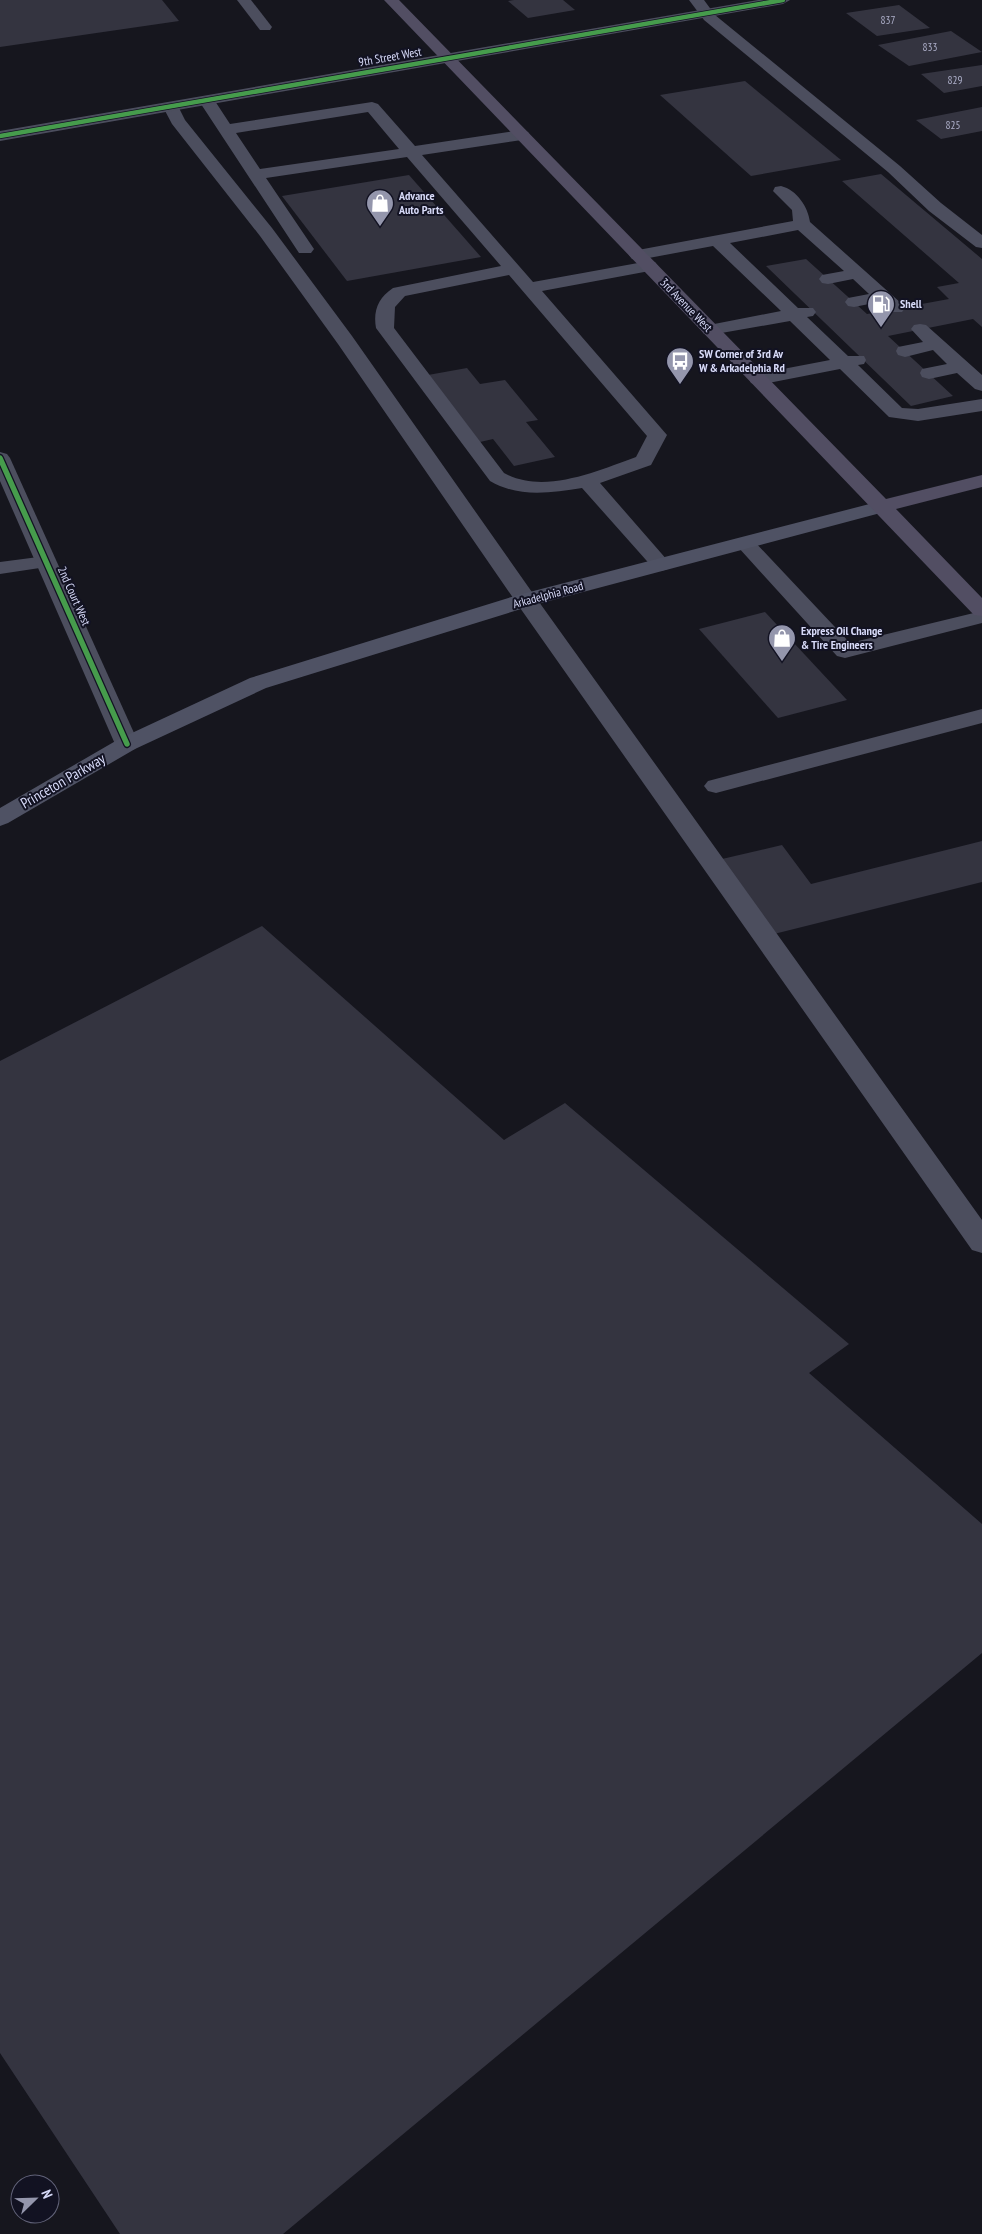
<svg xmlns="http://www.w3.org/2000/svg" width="982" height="2234" viewBox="0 0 982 2234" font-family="'PT Sans Narrow',sans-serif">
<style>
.building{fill:#343440}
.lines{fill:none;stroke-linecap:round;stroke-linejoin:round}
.lane{fill:#4c4e5e;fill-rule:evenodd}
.street{fill:#4c4e5e;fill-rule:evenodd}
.secondary{fill:#4f5264;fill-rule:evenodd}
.primary{fill:#524e63;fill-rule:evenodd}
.cycleway-far1-casing{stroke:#121222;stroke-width:6}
.cycleway-casing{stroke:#121222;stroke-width:8}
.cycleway-far1{stroke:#469c4c;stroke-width:4.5}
.cycleway{stroke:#469c4c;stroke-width:5.5}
.labels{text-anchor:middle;stroke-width:4;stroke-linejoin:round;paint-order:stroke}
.far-number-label{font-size:11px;fill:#afb1cb}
.far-street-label{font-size:12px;fill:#d8dbf9;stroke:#121222}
.far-poi-label{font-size:12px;font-weight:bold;fill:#d8dbf9;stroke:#121222;text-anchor:start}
.street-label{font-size:15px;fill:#d8dbf9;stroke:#121222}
</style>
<rect width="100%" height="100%" fill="#16161e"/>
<g class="building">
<path d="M0 0H162L179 21 0 47Z"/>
<path d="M514 0H563L575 10 528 18 508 1Z"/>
<path d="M899 5 930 28 877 36 846 13Z"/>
<path d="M951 31 982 52 909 66 878 45Z"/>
<path d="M982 65V86L944 93 921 74Z"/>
<path d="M745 81 841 160 751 176 660 95Z"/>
<path d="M982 107V131L941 139 916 120Z"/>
<path d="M881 174 982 259V327L973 319 888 336 953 396 911 406 766 266 806 259 867 314 949 299 937 287 959 283 842 181Z"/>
<path d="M409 175 481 257 347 281 282 196Z"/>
<path d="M467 368 480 384 505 380 538 420 526 422 555 457 514 466 493 439 480 442 428 375Z"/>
<path d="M765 612 847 700 778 718 699 629Z"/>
<path d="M982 841V882L774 934 722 859 782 845 811 884Z"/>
<path d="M262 926 504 1140 565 1103 849 1344 809 1373 982 1524V1653L283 2234H120L0 2053V1061Z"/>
</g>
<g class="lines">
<g class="lane">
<path d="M237 0H251L272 27 270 30H260Z"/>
<path d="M689 0H704L715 15 900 166 941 203 982 235V248L976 247 929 211 888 172 704 20Z"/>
<path d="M207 96 213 98 230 124 372 102 378 104 415 146 522 130 528 132 530 135 528 138 522 140 422 155 533 282 649 261 655 262 658 266 655 270 542 291 667 435 651 465 600 483 668 561 672 565 668 569 661 571 654 569 582 488C550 493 519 498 490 481L376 328C373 311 378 298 393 288L501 266 407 157 266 178 314 249 311 253H299L199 101ZM368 112 399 149 260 169 236 133ZM509 275 647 436 636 457C597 471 544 495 504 473L394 328 395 307 405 296Z"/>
<path d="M171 102 177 104 185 120 272 228 352 336 534 595 982 1220V1253L972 1250 518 605 338 344 260 236 172 124 163 107Z"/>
<path d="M781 186C797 190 808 207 810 222L902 304 905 308 902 312H890L879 302 854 307 848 306 845 302 848 298 869 294 853 279 828 284 822 283 819 279 822 275 844 271 798 230 730 243 798 308H813L816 312 813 316 807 317 848 356H864L866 360 864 364 858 365 902 408 918 409 982 399V411L918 421 889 417 840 369 758 385 751 383 749 379 751 375 830 360 790 321 710 335 704 334 701 330 704 326 781 311 713 246 638 260 632 259 629 255 632 251 638 250 793 221 792 210 773 191 775 187Z"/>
<path d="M920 324 926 325 982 375V391L975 389 957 373 929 379 922 377 920 373 922 369 947 364 933 350 905 357 898 355 896 351 898 347 923 342 911 329 914 325Z"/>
<path d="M745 537 752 539 850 643 982 611V623L845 658 837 656 738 547 735 543 738 539Z"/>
<path d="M46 556 53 558 56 562 53 566 0 574V562Z"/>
<path d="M982 709V723L716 793 708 791 704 786 708 781Z"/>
</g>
<g class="street">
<path d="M758 0H790L783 4 0 141V131Z"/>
<path d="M0 452 7 454 10 458 139 744 135 749 127 751 119 749 115 744 0 481Z"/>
</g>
<path class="secondary" d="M881 501 888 503 891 507 888 511 534 605 266 688 135 749 8 823 0 826V808L119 739 250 678 518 595Z"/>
<path class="primary" d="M384 0H399L886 499 982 475V487L896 509 982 598V616L974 615Z"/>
<g class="cycleway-far1-casing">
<path id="cycleway-far1" d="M0 136 783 0"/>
</g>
<g class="cycleway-casing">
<path id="cycleway" d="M0 458 127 744"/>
</g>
<use href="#cycleway-far1" class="cycleway-far1"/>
<use href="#cycleway" class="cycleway"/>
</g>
<defs>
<g id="shop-pin" transform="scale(1.4375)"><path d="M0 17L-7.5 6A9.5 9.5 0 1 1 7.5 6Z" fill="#9496ac" stroke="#121222"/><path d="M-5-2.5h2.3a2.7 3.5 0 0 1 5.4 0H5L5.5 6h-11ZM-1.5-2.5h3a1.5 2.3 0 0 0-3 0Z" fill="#fff"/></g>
<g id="fuel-pin" transform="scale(1.4375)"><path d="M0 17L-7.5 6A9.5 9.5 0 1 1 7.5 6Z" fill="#9496ac" stroke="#121222"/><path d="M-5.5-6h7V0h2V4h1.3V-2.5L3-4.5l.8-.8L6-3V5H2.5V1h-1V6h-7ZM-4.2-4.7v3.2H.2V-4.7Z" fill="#fff"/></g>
<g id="bus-pin" transform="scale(1.4375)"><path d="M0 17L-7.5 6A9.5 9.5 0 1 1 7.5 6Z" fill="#9496ac" stroke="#121222"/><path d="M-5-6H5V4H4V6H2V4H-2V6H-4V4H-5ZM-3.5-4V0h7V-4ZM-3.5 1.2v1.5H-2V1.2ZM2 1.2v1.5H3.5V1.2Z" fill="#fff"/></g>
</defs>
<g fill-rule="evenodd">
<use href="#shop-pin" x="380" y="203"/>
<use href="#fuel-pin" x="881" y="304"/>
<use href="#bus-pin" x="680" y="361"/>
<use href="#shop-pin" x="782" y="638"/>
</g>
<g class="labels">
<g class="far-number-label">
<text x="888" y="24">837</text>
<text x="930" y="51">833</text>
<text x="955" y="84">829</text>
<text x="953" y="129">825</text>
</g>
<g class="far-street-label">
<text transform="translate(390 57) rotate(-10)" y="4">9th Street West</text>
<text transform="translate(686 305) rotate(46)" y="4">3rd Avenue West</text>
<text transform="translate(548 595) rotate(-15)" y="4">Arkadelphia Road</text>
<text transform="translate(74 596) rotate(66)" y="4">2nd Court West</text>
</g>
<g class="far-poi-label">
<text x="399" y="200">Advance<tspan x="399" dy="14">Auto Parts</tspan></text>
<text x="900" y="308">Shell</text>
<text x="699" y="358">SW Corner of 3rd Av<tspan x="699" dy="14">W &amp; Arkadelphia Rd</tspan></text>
<text x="801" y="635">Express Oil Change<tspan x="801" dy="14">&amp; Tire Engineers</tspan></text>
</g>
<g class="street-label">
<text transform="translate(63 781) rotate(-30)" y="5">Princeton Parkway</text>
</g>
</g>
<g transform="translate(35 2199) rotate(67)"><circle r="24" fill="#121222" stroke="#616278"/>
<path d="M0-4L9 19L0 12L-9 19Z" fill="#9496ac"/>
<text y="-8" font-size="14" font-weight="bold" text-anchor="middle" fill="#d8dbf9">N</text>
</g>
</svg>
